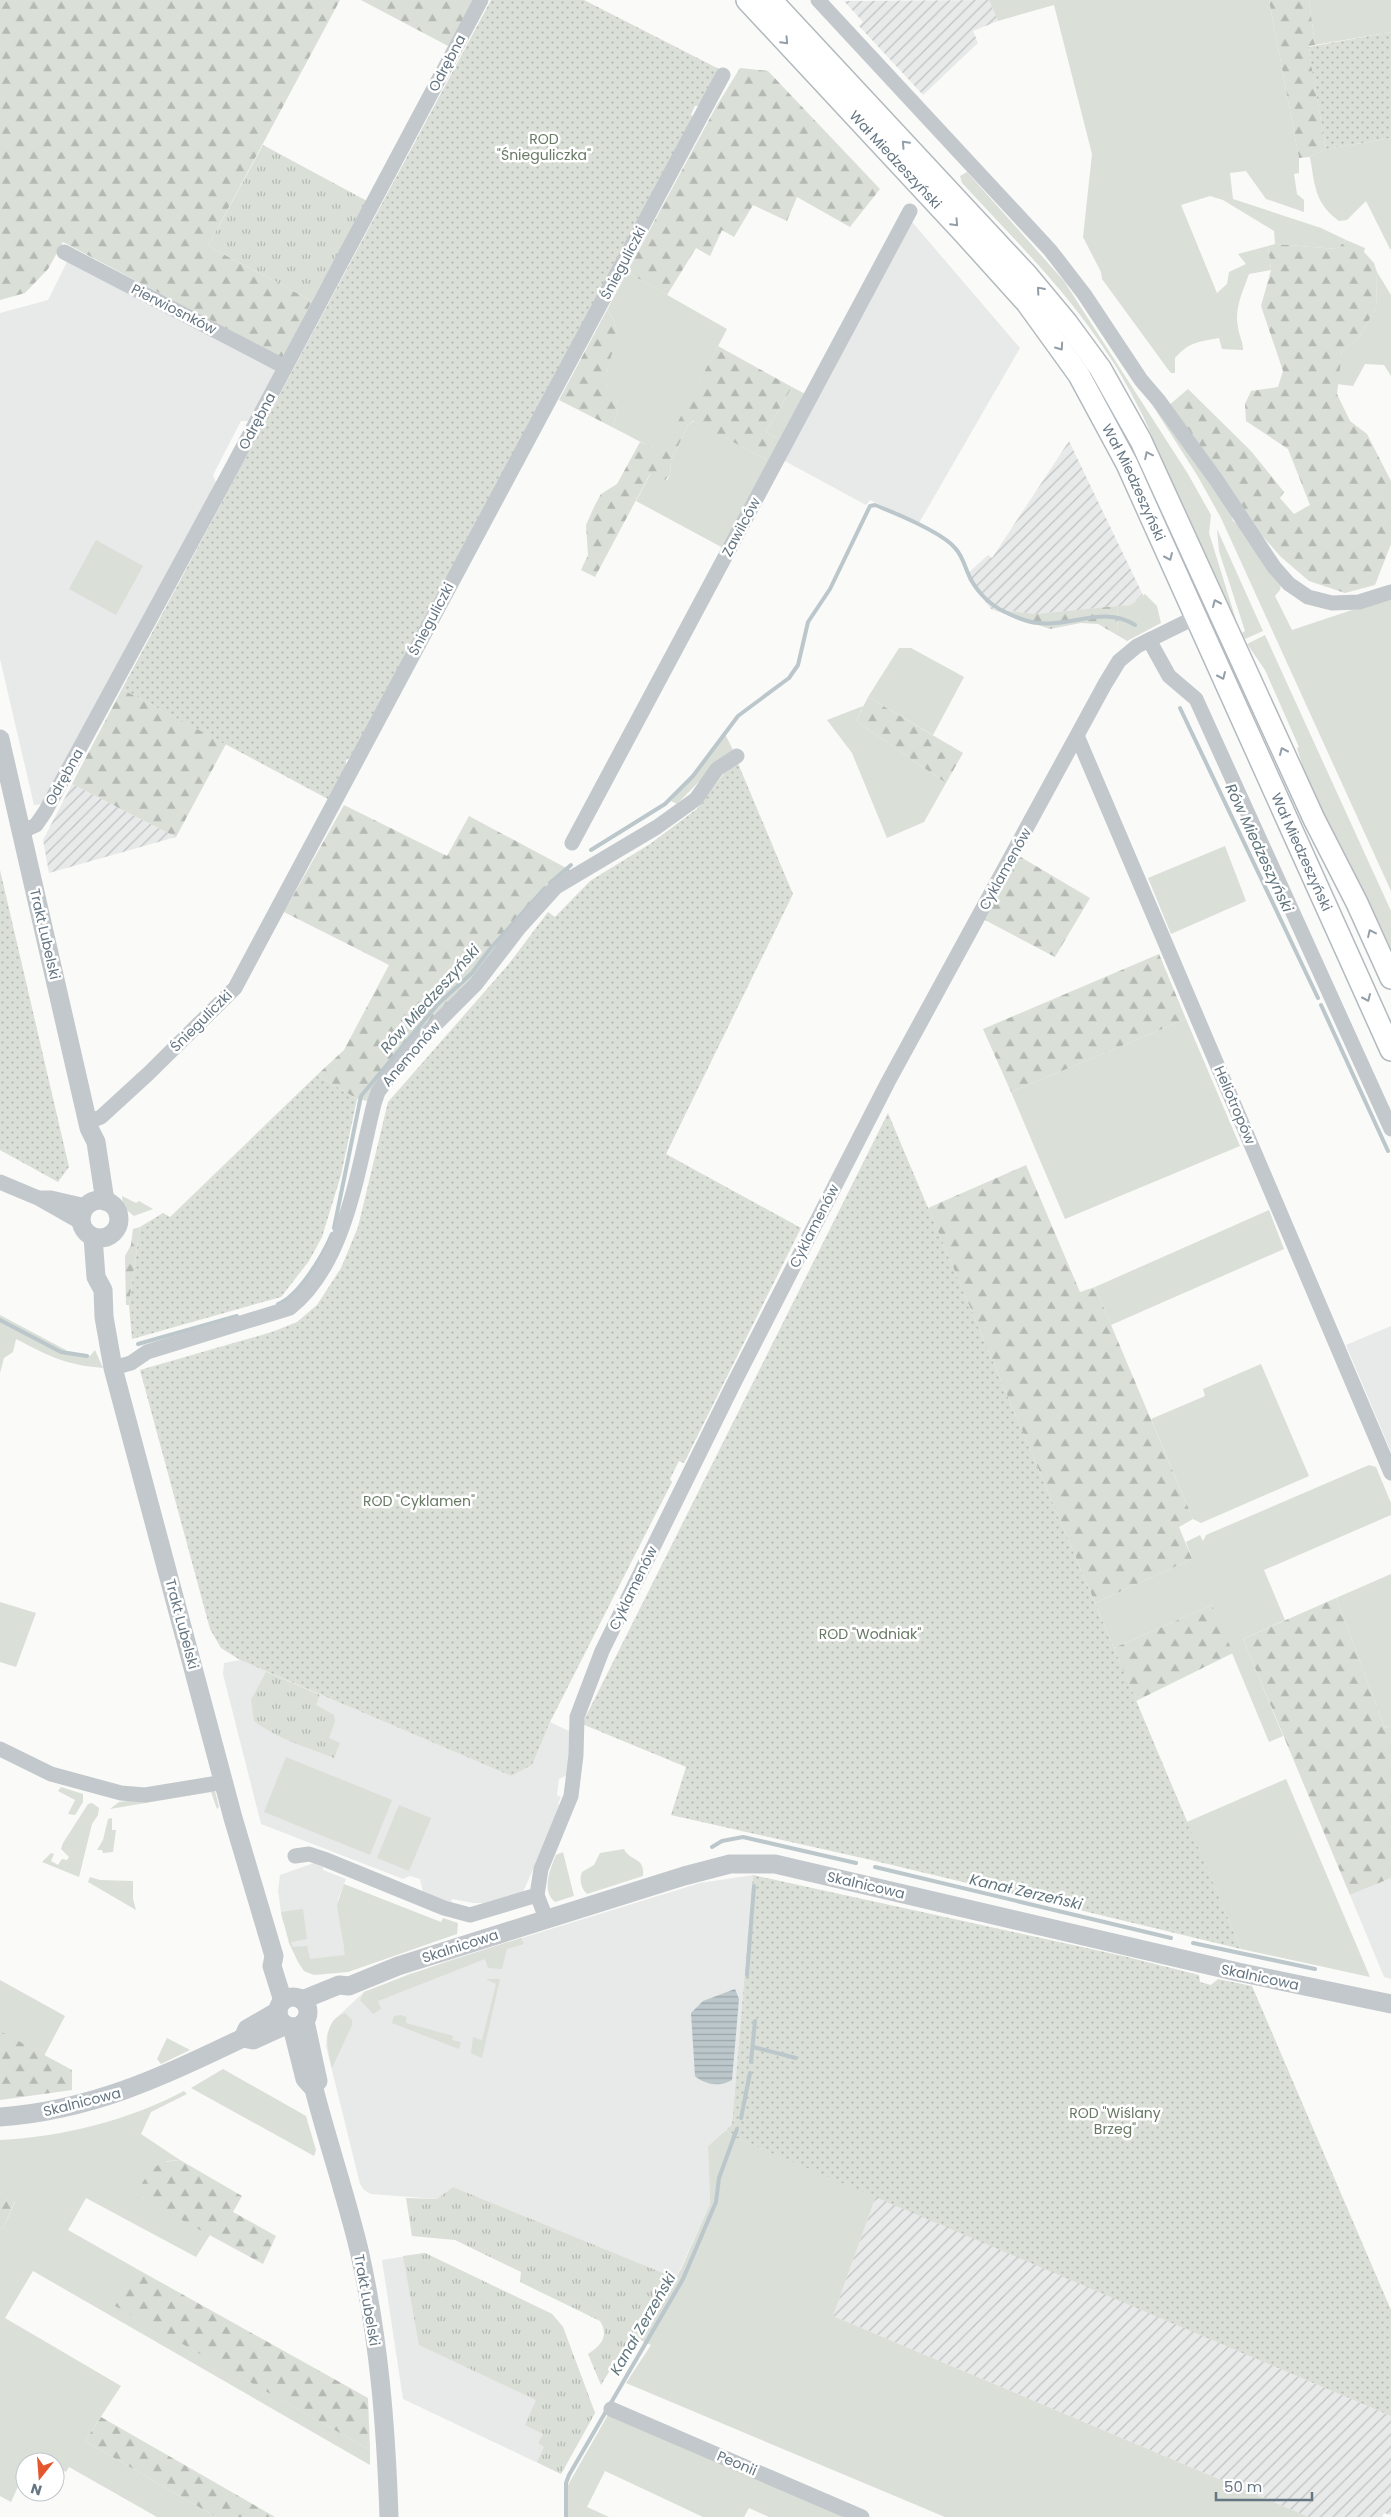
<svg xmlns="http://www.w3.org/2000/svg" width="1391" height="2517" viewBox="0 0 1391 2517" font-family="Poppins,sans-serif">
<style>
.built{fill:#e8e9e9}
.industrial{fill:url(#industrial-furrows)}
.grass{fill:#dadfd7}
.forest{fill:url(#forest-firs)}
.park{fill:url(#park-tufts)}
.garden{fill:url(#garden-dots)}
.water{fill:url(#water-rules)}
.lines{fill:none;stroke-linecap:round;stroke-linejoin:round}
.stream{stroke:#bbc7cb;stroke-width:4}
.secondary-casing{stroke:#b3babf;stroke-width:24}
.minor{stroke:#c3c8cc;stroke-width:15}
.tertiary{stroke:#c3c8cc;stroke-width:19}
.secondary{stroke:#fff;stroke-width:21}
.oneway{stroke:#939fa8}
.labels{text-anchor:middle;stroke-width:5;stroke-linejoin:round;paint-order:stroke}
.street-label{font-size:14px;fill:#657683;stroke:#fff}
.park-label{font-size:14px;fill:#687a64;stroke:#fff}
.water-label{font-size:15px;font-style:italic;fill:#60757c;stroke:#fff}
</style>
<defs>
<pattern id="industrial-furrows" width="10" height="10" patternUnits="userSpaceOnUse" patternTransform="scale(1.25)"><rect width="10" height="10" fill="#e8e9e9"/><path d="M-1 1l2-2M0 10L10 0M9 11l2-2" fill="none" stroke="#c0c1c2"/></pattern>
<pattern id="forest-firs" width="22" height="20" patternUnits="userSpaceOnUse" patternTransform="scale(1.25)"><rect width="22" height="20" fill="#dadfd7"/><path d="M5 1l3.5 6h-7zM16 11l3.5 6h-7z" fill="#b4b9b4"/></pattern>
<pattern id="park-tufts" width="24" height="20" patternUnits="userSpaceOnUse" patternTransform="scale(1.25)"><rect width="24" height="20" fill="#dadfd7"/><path d="M3 7l-1-3M5 7V3M7 7l1-3M15 17l-1-3M17 17v-4M19 17l1-3" fill="none" stroke="#b4b9b4"/></pattern>
<pattern id="garden-dots" width="8" height="8" patternUnits="userSpaceOnUse" patternTransform="scale(1.25)"><rect width="8" height="8" fill="#dadfd7"/><path d="M2 2h.1M6 6h.1" fill="none" stroke="#b4b9b4" stroke-width="1.8" stroke-linecap="round"/></pattern>
<pattern id="water-rules" width="6" height="5" patternUnits="userSpaceOnUse" patternTransform="scale(1.25)"><rect width="6" height="5" fill="#bbc7cb"/><path d="M0 2.5h6" fill="none" stroke="#9ca6aa"/></pattern>
</defs>
<rect width="100%" height="100%" fill="#fafaf8"/>
<g class="built">
<path d="M909 221 913 223 1020 348 919 523 870 500 866 505 781 459Z"/>
<path d="M68 260 277 370 250 421H241L213 475 216 483 43 804 34 805 0 659V313L48 300Z"/>
<path d="M1391 1326V1452L1346 1345Z"/>
<path d="M240 1660 511 1776 532 1765 550 1722 573 1733 569 1774 559 1779 557 1795 561 1797 558 1804 561 1806 523 1892 485 1903H473L452 1899 451 1902 441 1900 423 1892 420 1879 410 1876 403 1879 261 1824 223 1674 224 1663Z"/>
<path d="M314 1863 323 1866V1870L346 1879 338 1899 343 1944 347 1958 298 1960 282 1919 278 1891 280 1875Z"/>
<path d="M753 1875 732 2124 708 2146 710 2204 677 2276 668 2275 453 2187 437 2199 371 2194 364 2190 360 2184 326 2046 327 2034 333 2021 364 1992 447 1961 700 1883Z"/>
<path d="M1391 1878V1979L1384 1977 1350 1895Z"/>
<path d="M425 2253 552 2314 563 2327 595 2413 561 2474 403 2399 382 2260Z"/>
</g>
<g class="industrial">
<path d="M989 0 998 21 973 31 978 43 923 95 859 26 863 22 844 1Z"/>
<path d="M1069 441 1143 595 1131 605 1036 614 991 609 969 581 967 574 988 555 992 558Z"/>
<path d="M72 784 176 837 49 873 43 840Z"/>
<path d="M876 2196 1391 2416V2515L1384 2513 1382 2517H1309L833 2316Z"/>
</g>
<g class="grass">
<path d="M989 0H1269L1299 158V173L1294 174 1297 194 1304 200V212L1266 199 1246 171 1230 173 1233 199 1321 228 1346 240 1337 249 1275 244 1274 231 1223 200 1210 196 1181 205 1217 293 1227 284 1229 272 1246 264 1238 254 1268 246 1271 270 1249 274C1243 291 1234 309 1238 327 1239 336 1243 341 1243 350L1222 349 1219 338C1198 342 1189 342 1175 358V373H1171L1167 368 1102 279 1101 272 1083 237 1092 154 1054 5 998 21Z"/>
<path d="M1309 0H1391V32L1315 45Z"/>
<path d="M1391 138V249H1390L1366 201 1347 220 1339 221C1314 203 1315 185 1310 157L1326 149Z"/>
<path d="M967 172 1064 281 1188 474 1211 515 1209 533 1236 620 1234 623 1143 416C1132 395 1121 373 1107 353 1067 291 1012 237 962 183L960 176Z"/>
<path d="M627 272 727 329 662 453 612 427C628 395 608 401 607 381 605 354 629 335 607 310Z"/>
<path d="M1377 272 1391 295V376L1384 365 1365 364 1353 386 1337 384 1342 350 1358 339 1376 308Z"/>
<path d="M792 387 807 395 782 441 766 432Z"/>
<path d="M1144 392 1230 511 1233 521 1242 528 1281 584 1280 590 1275 596 1292 630 1391 597V891L1221 518 1197 475Z"/>
<path d="M694 421 771 462 725 549 636 501 651 473 667 480 670 475 671 461 688 425Z"/>
<path d="M1217 529 1263 631 1245 639 1242 633 1245 631 1219 551Z"/>
<path d="M96 540 143 566 116 615 69 589Z"/>
<path d="M1145 594 1157 606 1161 623 1127 641 1117 635 1118 606 1131 605Z"/>
<path d="M1265 635 1391 911V956L1311 794 1297 748 1299 747 1265 670 1247 644Z"/>
<path d="M899 648H911L964 677 933 735 868 697Z"/>
<path d="M863 706 856 721 946 783 924 822 887 838 852 753 827 720Z"/>
<path d="M725 734 734 752 715 765 677 804 671 801 699 770Z"/>
<path d="M1225 846 1246 901 1171 934 1148 878Z"/>
<path d="M1186 1019 1240 1146 1065 1219 1011 1092Z"/>
<path d="M122 1196 136 1203 139 1201 153 1209 134 1216 123 1207Z"/>
<path d="M1269 1210 1284 1249 1111 1325 1095 1287Z"/>
<path d="M0 1315 66 1350V1353L90 1356 95 1350 103 1368C65 1365 49 1356 16 1339L13 1352 4 1358 0 1373Z"/>
<path d="M1261 1364 1309 1476 1201 1523 1193 1519 1151 1419 1205 1396 1203 1389Z"/>
<path d="M1369 1465 1376 1467 1391 1503V1515L1264 1570 1285 1620 1243 1639 1283 1736 1269 1742 1212 1605 1114 1648 1095 1603 1192 1559 1186 1542 1200 1535 1203 1541 1206 1535Z"/>
<path d="M1391 1574V1726L1385 1728 1336 1598Z"/>
<path d="M0 1602 36 1613 16 1667 0 1662Z"/>
<path d="M286 1757 392 1800 370 1855 264 1812Z"/>
<path d="M1286 1779 1370 1977 1241 1949 1187 1822Z"/>
<path d="M61 1787 83 1794V1802L75 1815 68 1814 75 1800 58 1791Z"/>
<path d="M209 1790 215 1791 219 1807 217 1809 211 1792 110 1809 119 1802Z"/>
<path d="M92 1803 99 1808 98 1815 92 1824 79 1877 42 1862 51 1853 54 1854 51 1861 58 1865 62 1859 67 1860 69 1857 61 1849 63 1843 88 1804Z"/>
<path d="M399 1805 431 1818 409 1871 377 1858Z"/>
<path d="M112 1818V1830H116L113 1852 103 1853 102 1850H97L103 1840 108 1819Z"/>
<path d="M624 1849C630 1862 645 1856 643 1876L587 1894C581 1889 579 1878 582 1872L594 1865 600 1853Z"/>
<path d="M563 1852 574 1896 555 1902C541 1891 550 1869 556 1855Z"/>
<path d="M90 1877 100 1880 133 1881V1899L136 1910 88 1882Z"/>
<path d="M344 1884 441 1922 443 1918 458 1923 457 1934 348 1972 314 1975 304 1971 298 1962 289 1943 281 1912 303 1909 307 1939 291 1942 293 1947 307 1946 310 1959 345 1955 337 1905Z"/>
<path d="M521 1938 524 1944 507 1949 502 1969 488 1968 485 1959 378 2001 381 2009 373 2014 360 2000 364 1992 410 1974Z"/>
<path d="M486 1979H500L482 2058 471 2053 473 2037 482 2040 496 1984Z"/>
<path d="M0 1980 65 2016 44 2056 0 2031Z"/>
<path d="M345 2013 352 2020V2025L332 2068C327 2049 321 2022 345 2013Z"/>
<path d="M401 2015 406 2017V2023L453 2036 452 2040 461 2042 459 2049 392 2023 394 2016Z"/>
<path d="M167 2038 190 2050 161 2064 157 2059Z"/>
<path d="M223 2069 306 2116 316 2150 314 2156 191 2088Z"/>
<path d="M184 2091 187 2094 151 2112 141 2134 180 2160 167 2161 143 2198 210 2235 196 2257 86 2198 68 2230 137 2269 116 2306 370 2450V2465L33 2271 5 2318 121 2386 85 2441 216 2517H157L69 2467 66 2472 55 2466V2462H48L33 2454 29 2462H25V2471L11 2502 0 2496V2228L3 2229 15 2202 0 2193V2140C62 2137 130 2120 184 2091Z"/>
<path d="M726 2130 734 2137 876 2196 833 2316 1309 2517H945L626 2383 651 2345 631 2336 668 2275 677 2276 681 2269 710 2204 708 2146Z"/>
<path d="M609 2413 850 2517H769L749 2508 744 2517H703L605 2471 587 2507 609 2517H568V2485Z"/>
</g>
<g class="forest">
<path d="M0 0H340L208 246 312 301 282 358 63 242 48 269 25 293 0 300Z"/>
<path d="M361 0H474L450 47Z"/>
<path d="M1269 0H1309L1315 45 1308 46 1326 149 1310 157 1299 158Z"/>
<path d="M740 68 768 71 880 189 850 227 797 197 787 221 753 205 734 237 722 230 710 256 696 248 667 295 627 272 716 107Z"/>
<path d="M1346 240 1365 248 1364 252 1374 263 1377 272 1376 308 1358 339 1342 350 1337 394 1350 421 1367 434 1391 481V544L1375 585 1345 593 1309 581 1281 557 1258 531 1168 406 1188 389 1251 451 1284 492 1280 498 1294 514 1310 505 1288 449 1246 421 1245 404 1251 391 1278 387 1283 371 1261 306 1271 270 1268 246 1275 244 1337 249Z"/>
<path d="M607 310C630 337 605 353 607 381 608 400 628 395 612 427L559 400Z"/>
<path d="M718 346 792 387 766 432 782 441 771 462 693 421 688 425 671 461 670 475 665 480 650 474 595 577 581 570 588 555 586 525 594 507 601 494 617 484 640 442 662 452Z"/>
<path d="M1118 606 1117 635 1098 624 1081 623 1050 629 991 609 1036 614Z"/>
<path d="M122 689 226 744 176 837 72 784Z"/>
<path d="M868 697 963 753 946 783 856 721Z"/>
<path d="M344 805 447 856 469 816 570 870 551 884 473 981 368 1101 357 1099 317 1075 344 1050 389 965 284 912Z"/>
<path d="M1019 856 1090 898 1055 957 985 920Z"/>
<path d="M1159 954 1186 1019 1011 1092 983 1029Z"/>
<path d="M1026 1165 1080 1292 1095 1287 1193 1519 1179 1527 1192 1559 1095 1603 928 1208Z"/>
<path d="M140 1227 129 1305H126L125 1256 131 1245 133 1229Z"/>
<path d="M1336 1598 1385 1728 1391 1726V1878L1350 1895 1243 1639Z"/>
<path d="M1212 1605 1233 1653 1136 1701 1114 1648Z"/>
<path d="M0 2031 72 2070V2090L0 2100Z"/>
<path d="M180 2160 242 2196 233 2212 276 2236 263 2264 143 2199 146 2192 139 2188C152 2168 155 2162 180 2160Z"/>
<path d="M0 2193 15 2201 3 2229 0 2228Z"/>
<path d="M137 2269 368 2398 370 2450 115 2306Z"/>
<path d="M101 2417 275 2517H216L85 2441Z"/>
</g>
<g class="park">
<path d="M263 145 367 201 312 301 208 246Z"/>
<path d="M266 1672 320 1695 316 1705 334 1715 335 1721 329 1738 340 1743 334 1758C307 1747 277 1739 254 1721L251 1700Z"/>
<path d="M453 2187 668 2275 601 2385 588 2354C602 2345 609 2336 600 2321L520 2282 521 2272 455 2240 412 2236 406 2198 437 2199Z"/>
<path d="M425 2253 552 2314 563 2327 595 2413 561 2474 537 2462 544 2447 538 2443 543 2434 525 2425 536 2400 419 2345 403 2256Z"/>
</g>
<g class="garden">
<path d="M491 0H584L719 69 699 106H695L691 114 693 118 351 757 346 760V767L328 799 122 689Z"/>
<path d="M1391 32V138L1326 149 1308 47Z"/>
<path d="M737 761 793 894 666 1154 801 1228 684 1463 679 1461 670 1479 672 1482 550 1722 532 1765 511 1776 240 1660 221 1648 210 1629 140 1370 272 1332 297 1322 317 1305 341 1268 358 1227 388 1102 508 965 548 912 555 917 590 881 650 844 698 808 728 768Z"/>
<path d="M0 870 69 1167 58 1182 0 1150Z"/>
<path d="M317 1075 357 1099 341 1175 322 1237 309 1261 281 1297 132 1339 129 1305 140 1227 163 1213 170 1217Z"/>
<path d="M888 1113 1241 1949 867 1859 671 1815 686 1767 582 1724Z"/>
<path d="M753 1875 1123 1956 1199 1975 1200 1982 1211 1985 1218 1979 1252 1986 1391 2310V2416L734 2137 726 2130 732 2124Z"/>
</g>
<path class="water" d="M735 1989 739 1999 732 2080C721 2087 705 2085 695 2076L691 2013 703 2001Z"/>
<g class="lines">
<g class="stream">
<path d="M1180 708 1318 998"/>
<path d="M591 850 665 804 693 776 738 716 789 678 798 665 808 622 830 589 870 506 875 505C895 513 942 532 955 548 961 554 964 563 967 571 974 589 988 604 1005 612 1015 617 1027 622 1038 623 1072 627 1104 605 1135 625"/>
<path d="M550 883 571 865"/>
<path d="M1321 1005 1388 1151"/>
<path d="M334 1228 361 1096 438 1004 472 973 490 949 545 888"/>
<path d="M278 1304C299 1296 323 1255 332 1234"/>
<path d="M0 1320 61 1352 87 1356"/>
<path d="M138 1344 237 1316"/>
<path d="M712 1847 722 1841 743 1837 856 1863"/>
<path d="M875 1867 1171 1938"/>
<path d="M1193 1943 1315 1969"/>
<path d="M747 1975 754 1886"/>
<path d="M753 2047 796 2058"/>
<path d="M751 2062 755 2021"/>
<path d="M741 2118 750 2073"/>
<path d="M734 2137 737 2129"/>
<path d="M566 2517V2483L569 2475 683 2279 716 2202 719 2178 734 2137"/>
</g>
<g class="secondary-casing">
<g id="secondary">
<path id="s1" d="M747 0 962 231 1027 303 1079 375 1127 464 1391 1050"/>
<path d="M771 0 1027 275 1067 323 1100 368 1141 441 1314 819 1357 903 1391 978"/>
</g>
</g>
<g class="minor">
<path d="M818 0 1050 250 1084 294 1141 380 1159 401 1217 481 1274 567 1289 584 1308 597 1332 603 1359 602 1391 592"/>
<path d="M64 252 285 367"/>
<path d="M1149 640 1169 676 1196 699 1391 1129"/>
<path d="M1078 738 1391 1473"/>
<path d="M21 832 36 825 45 812 227 477 481 0"/>
<path d="M572 843 910 211"/>
<path d="M88 1122 101 1117 149 1073 235 988 723 75"/>
<path d="M0 1182 38 1198 82 1223"/>
<path d="M39 1198H51L86 1206"/>
<path d="M113 1368 131 1363 147 1352 290 1308C346 1263 357 1172 374 1104L378 1092 391 1074 412 1048 476 984 519 928 556 887 657 827 696 799 717 769 737 756"/>
<path d="M0 1749 51 1774 121 1793 145 1795 224 1782"/>
<path d="M295 1856 309 1854 324 1859 444 1908 470 1915 537 1895"/>
<path d="M546 1918 537 1895 541 1869 571 1796 576 1755 577 1717 602 1651 733 1385 888 1082 1105 684 1119 661 1137 646 1196 617"/>
<path d="M611 2409 862 2517"/>
</g>
<g class="tertiary">
<path d="M0 739 89 1128 96 1142 105 1201"/>
<circle cx="100" cy="1219" r="19"/>
<path d="M93 1237 96 1277 103 1290 104 1317 113 1368 233 1818 274 1956 272 1966 283 2001"/>
<circle cx="293" cy="2012" r="15"/>
<path d="M302 2000 339 1985 349 1986 398 1966 684 1876 730 1864H775L1238 1972 1391 2004"/>
<path d="M305 2021 318 2081"/>
<path d="M292 2027 305 2079 314 2089C328 2143 346 2196 359 2250 379 2338 386 2427 389 2517"/>
<path d="M243 2038 247 2029 278 2011"/>
<path d="M0 2117C93 2110 161 2077 243 2038L253 2040 286 2025"/>
</g>
<use href="#secondary" class="secondary"/>
</g>
<defs><path id="oneway-chevron" d="M-2-3.5L2.5 0L-2 3.5" fill="none" stroke-width="1.6" stroke-linecap="round" stroke-linejoin="round" transform="scale(1.25)"/></defs>
<g class="oneway">
<use href="#oneway-chevron" transform="translate(785 41) rotate(47)"/>
<use href="#oneway-chevron" transform="translate(905 144) rotate(-133)"/>
<use href="#oneway-chevron" transform="translate(955 223) rotate(47)"/>
<use href="#oneway-chevron" transform="translate(1040 290) rotate(-131)"/>
<use href="#oneway-chevron" transform="translate(1060 347) rotate(55)"/>
<use href="#oneway-chevron" transform="translate(1148 455) rotate(-116)"/>
<use href="#oneway-chevron" transform="translate(1169 557) rotate(66)"/>
<use href="#oneway-chevron" transform="translate(1216 603) rotate(-114)"/>
<use href="#oneway-chevron" transform="translate(1222 676) rotate(66)"/>
<use href="#oneway-chevron" transform="translate(1283 751) rotate(-114)"/>
<use href="#oneway-chevron" transform="translate(1371 933) rotate(-115)"/>
<use href="#oneway-chevron" transform="translate(1367 998) rotate(66)"/>
</g>
<g class="labels">
<g class="street-label">
<text transform="translate(447 63) rotate(-62)" y="5">Odrębna</text>
<text dy="5" stroke="none"><textPath href="#s1" startOffset="218">Wał Miedzeszyński</textPath></text>
<text transform="translate(623 263) rotate(-62)" y="5">Śnieguliczki</text>
<text transform="translate(174 309) rotate(27)" y="5">Pierwiosnków</text>
<text transform="translate(257 421) rotate(-62)" y="5">Odrębna</text>
<text dy="5" stroke="none"><textPath href="#s1" startOffset="622">Wał Miedzeszyński</textPath></text>
<text transform="translate(741 527) rotate(-62)" y="5">Zawilców</text>
<text transform="translate(431 619) rotate(-62)" y="5">Śnieguliczki</text>
<text transform="translate(64 777) rotate(-61)" y="5">Odrębna</text>
<text dy="5" stroke="none"><textPath href="#s1" startOffset="1028">Wał Miedzeszyński</textPath></text>
<text transform="translate(1005 869) rotate(-61)" y="5">Cyklamenów</text>
<text transform="translate(45 934) rotate(77)" y="5">Trakt Lubelski</text>
<text transform="translate(201 1021) rotate(-45)" y="5">Śnieguliczki</text>
<text transform="translate(411 1054) rotate(-49)" y="5">Anemonów</text>
<text transform="translate(1235 1105) rotate(67)" y="5">Heliotropów</text>
<text transform="translate(814 1226) rotate(-63)" y="5">Cyklamenów</text>
<text transform="translate(633 1588) rotate(-64)" y="5">Cyklamenów</text>
<text transform="translate(182 1624) rotate(75)" y="5">Trakt Lubelski</text>
<text transform="translate(866 1885) rotate(13)" y="5">Skalnicowa</text>
<text transform="translate(460 1946) rotate(-18)" y="5">Skalnicowa</text>
<text transform="translate(1260 1977) rotate(12)" y="5">Skalnicowa</text>
<text transform="translate(82 2102) rotate(-14)" y="5">Skalnicowa</text>
<text transform="translate(367 2300) rotate(80)" y="5">Trakt Lubelski</text>
<text transform="translate(737 2463) rotate(23)" y="5">Peonii</text>
</g>
<g class="park-label">
<text x="544" y="144">ROD<tspan x="544" dy="16">"Śnieguliczka"</tspan></text>
<text x="419" y="1506">ROD "Cyklamen"</text>
<text x="870" y="1639">ROD "Wodniak"</text>
<text x="1115" y="2118">ROD "Wiślany<tspan x="1115" dy="16">Brzeg"</tspan></text>
</g>
<g class="water-label">
<text transform="translate(1259 848) rotate(65)" y="5">Rów Miedzeszyński</text>
<text transform="translate(430 999) rotate(-48)" y="5">Rów Miedzeszyński</text>
<text transform="translate(1026 1892) rotate(13)" y="5">Kanał Zerzeński</text>
<text transform="translate(643 2324) rotate(-60)" y="5">Kanał Zerzeński</text>
</g>
</g>
<g transform="translate(40 2477) rotate(197)"><circle r="24" fill="#ffffff" stroke="#c1c8cd"/>
<path d="M0-4L9 19L0 12L-9 19Z" fill="#e4572e"/>
<text y="-8" font-size="14" font-weight="bold" text-anchor="middle" fill="#657683">N</text>
</g>
<path d="M1216 2492v8h96v-8" fill="none" stroke="#657683" stroke-width="2.5"/>
<text x="1224" y="2492" font-size="15" fill="#657683" stroke="#ffffff" stroke-width="4" paint-order="stroke">50 m</text>
</svg>
